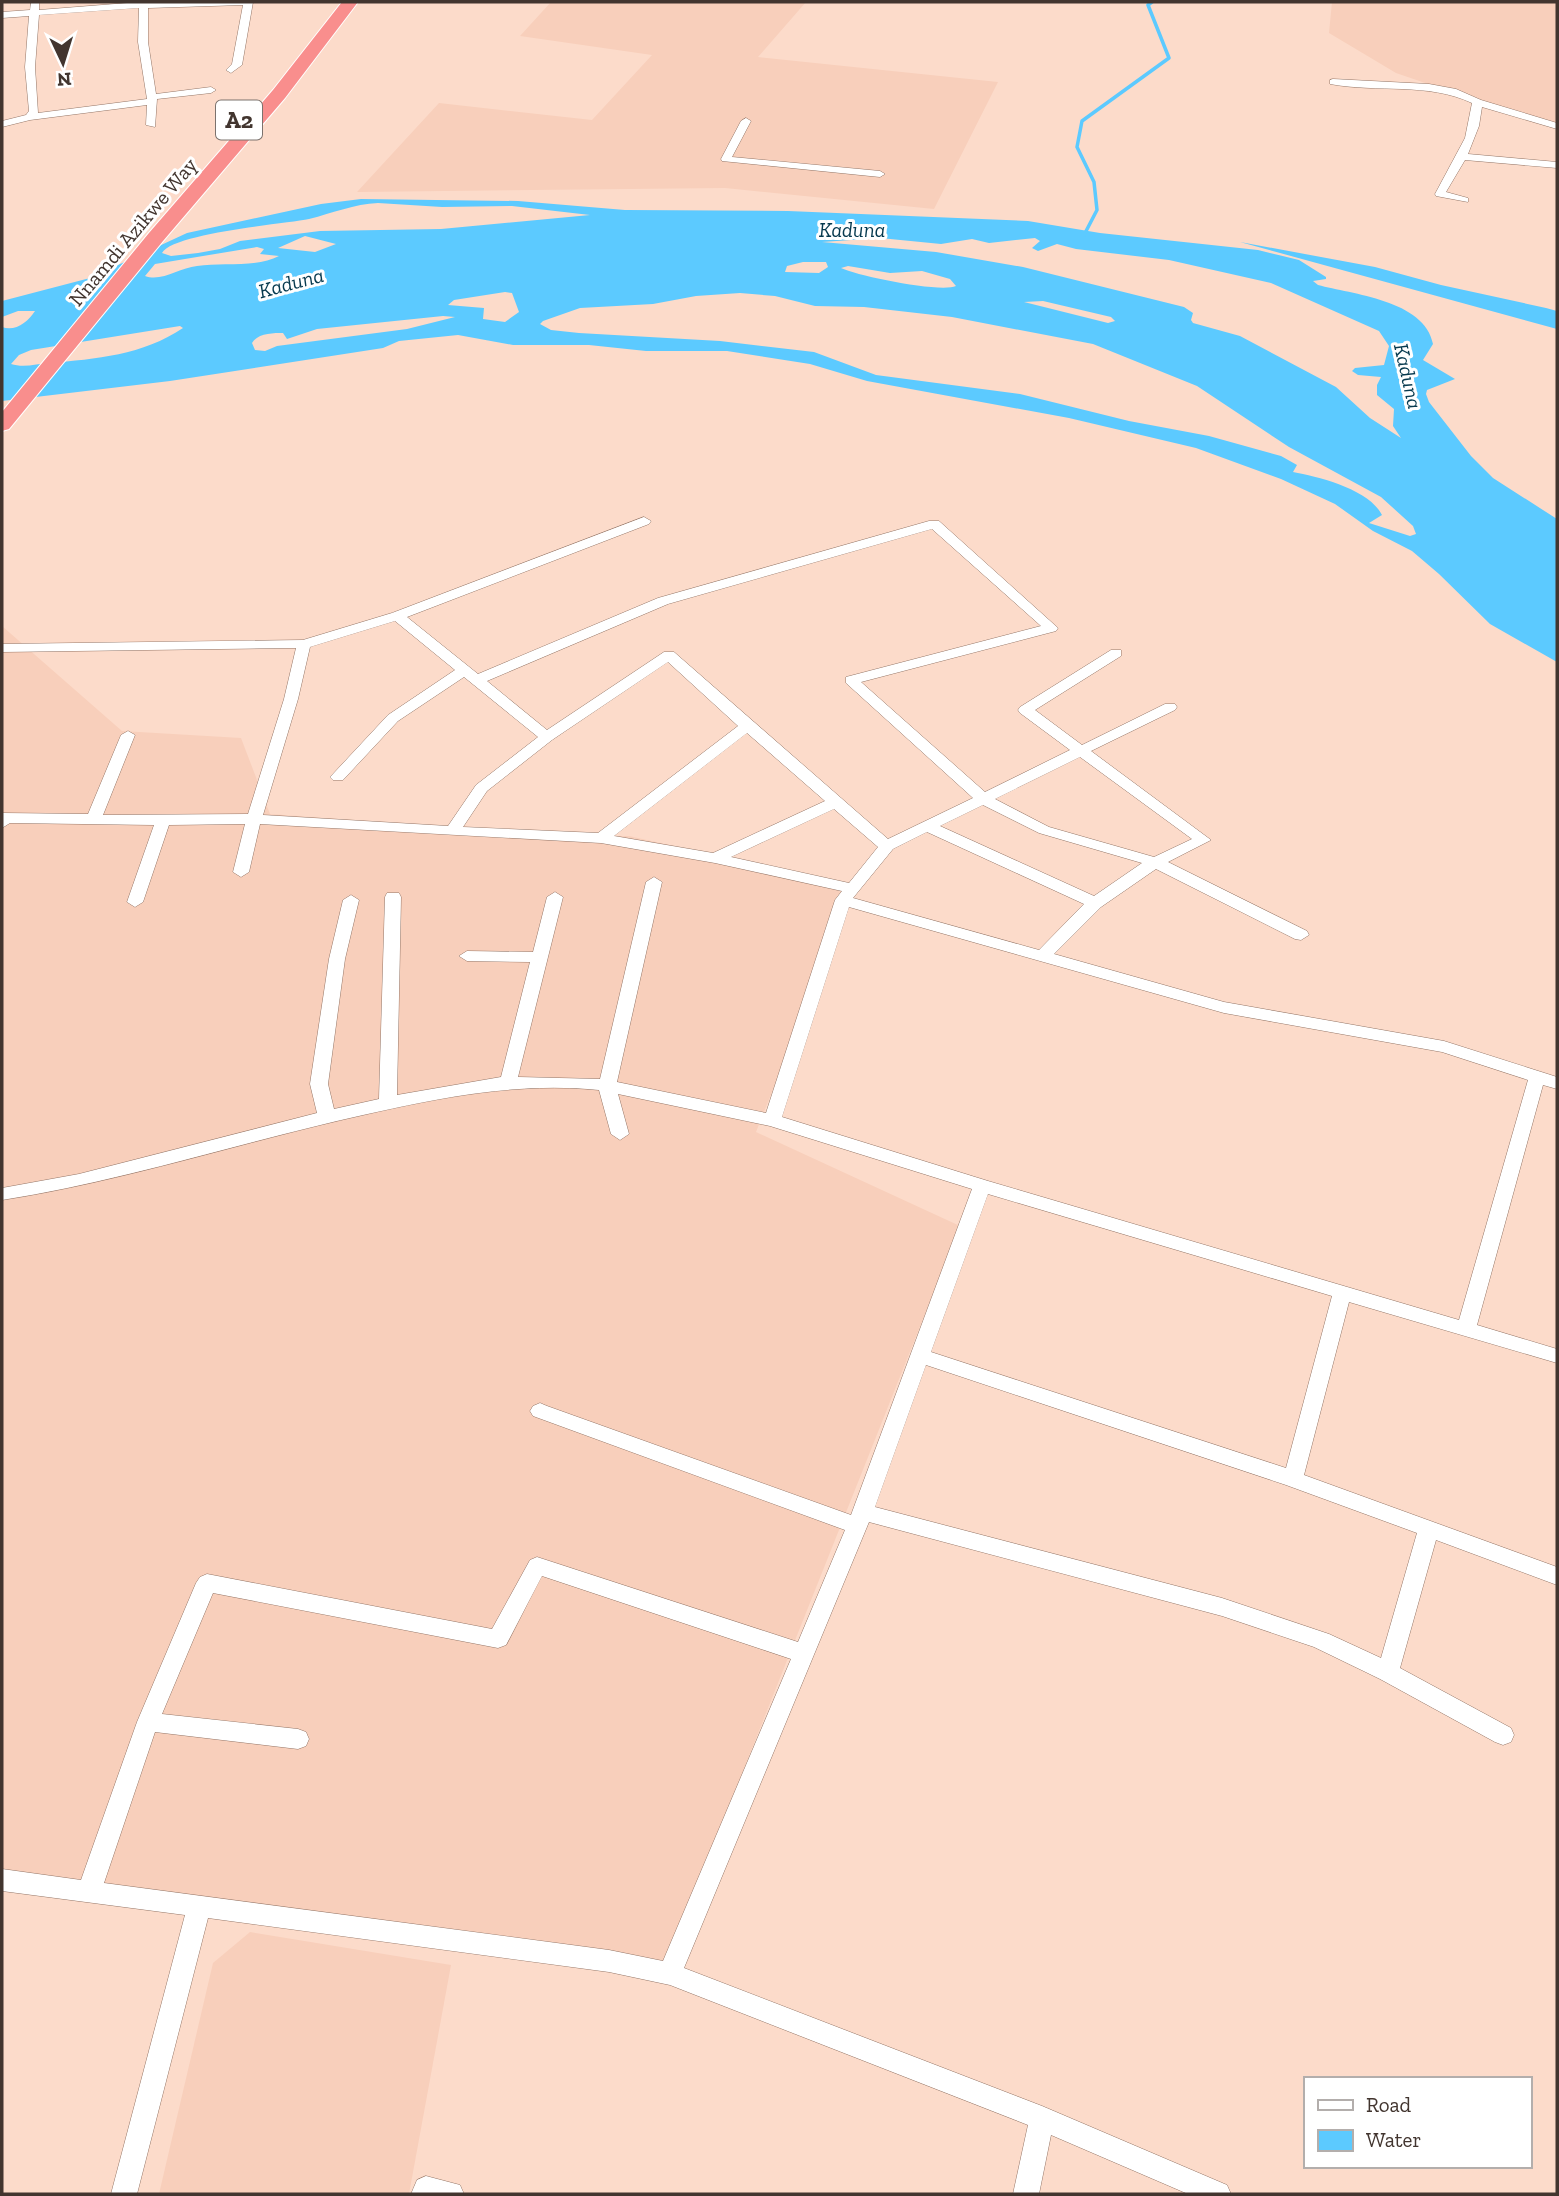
<svg xmlns="http://www.w3.org/2000/svg" width="1559" height="2196" viewBox="0 0 1559 2196" font-family="'Zilla Slab',serif">
<style>
.built{fill:#f8cfbb}
.water{fill:#5ccaff;fill-rule:evenodd}
.lines{fill:none;stroke-linecap:round;stroke-linejoin:round}
.stream{stroke:#5ccaff;stroke-width:3.5}
.street-casing{stroke:#947667;stroke-width:1}
.highway-casing{stroke:#fff;stroke-width:2}
.street{fill:#fff;fill-rule:evenodd}
.highway{fill:#f98e8d;fill-rule:evenodd}
.labels{text-anchor:middle;stroke-width:6;stroke-linejoin:round;paint-order:stroke}
.far-water-label{font-size:21px;font-style:italic;fill:#073a4f;stroke:#fff}
.far-street-label{font-size:21px;fill:#42352f;stroke:#fff}
.shield{fill:#fff;stroke:#7b726d;stroke-width:2}
.shield-label{font-size:23px;font-weight:bold;fill:#42352f}
</style>
<rect width="100%" height="100%" fill="#fcdbca"/>
<g class="built">
<path d="M551 2H806L758 57 998 82 934 209 725 188 357 192 439 103 592 120 652 55 520 36Z"/>
<path d="M1332 2H1557V128L1396 73 1329 33Z"/>
<path d="M2 626 122 731 241 738 270 814 573 836H629L794 873 851 893 756 1132 960 1226 667 1962 2 1877Z"/>
<path d="M250 1932 451 1965 409 2194H159L213 1963Z"/>
</g>
<g class="water">
<path d="M361 199 518 201 625 210 788 211 1028 221 1100 233 1258 250 1299 260 1326 277V279L1313 281 1318 285C1351 294 1425 300 1433 344L1423 360 1455 379 1427 390 1426 394 1429 402 1471 456 1493 478 1557 519V662L1490 624 1439 574 1412 551 1373 531 1335 504 1281 479 1196 448 1069 418 867 381 810 364 727 351H646L589 345H513L458 335 399 341 383 348 170 381 2 401V327C15 332 28 322 35 311H18L2 317V301L90 278 187 233 321 204ZM378 203 442 207 512 206 590 215 441 229 320 231 240 241 220 249 198 253 171 256 162 253C173 233 284 224 309 219 333 213 354 204 378 203ZM305 236 336 244 315 252 278 248ZM880 238 941 244 972 239 989 243 1035 238 1040 241 1032 248 1038 251 1057 244 1076 249 1169 260 1271 283 1379 331 1389 346 1384 365 1355 368 1352 371 1358 375 1381 377 1377 385V395L1394 409 1393 426 1401 438 1370 418 1336 387 1240 336 1193 323 1191 320 1193 313 1184 307 1023 267 936 252 822 242ZM257 247 264 249 260 254 279 256C257 268 222 262 197 266 179 268 162 282 145 276L155 264ZM803 262H826L828 267 819 273 785 272 787 266ZM848 266 890 273 922 271 950 279 956 286C940 293 858 276 841 268ZM505 292 512 293 519 312 505 322 483 319 484 308 448 305 454 300ZM740 293 775 296 815 306 864 307 952 317 1093 344 1197 386 1289 447 1381 497 1413 526 1416 534 1410 536 1369 523 1382 515C1369 489 1319 477 1293 472L1297 465 1281 456 1209 436 1129 421 1020 394 876 375 814 352 720 341 579 333 551 330 540 324 543 321 580 308 653 304 696 296ZM1043 301 1111 317 1115 321 1108 323 1024 302ZM443 316 455 317 407 329 277 346 265 351 255 350 252 343C258 333 273 333 283 333L287 339 317 329ZM180 326 183 328C143 355 96 359 49 363 37 364 23 368 11 364L19 355 31 350Z"/>
<path d="M1240 242 1375 267 1441 285 1546 308 1557 311V329Z"/>
</g>
<g class="lines">
<path class="stream" d="M1084 235 1097 210 1094 182 1077 147 1082 121 1169 58 1148 5 1152 2"/>
<g class="street-casing">
<g id="street">
<path d="M31 2H39V10L140 2H253L242 65 231 73 226 70 232 64 243 5 148 8V42L156 94 211 87 216 90 211 93 157 99 155 127 146 125 147 105 30 120 2 127V121L26 115 29 111 25 67 29 16 2 18V12L30 10ZM139 8 138 42 147 99 38 113 35 67 39 15Z"/>
<path d="M1333 79 1429 84 1456 89 1481 100 1557 123V129L1482 107 1479 126 1468 154 1557 162V168L1465 160 1446 192 1468 198V202L1436 196 1435 194 1465 138 1472 103C1427 82 1378 93 1330 84V80Z"/>
<path d="M746 118 751 121 732 157 880 171 885 174 880 177 722 161 721 159 741 121Z"/>
<path d="M644 517 651 521 649 524 407 617 478 674 658 598 929 521H939L1058 628 1056 631 861 682 985 792 1070 750 1020 713 1018 710 1020 707 1111 650H1121V656L1035 710 1082 745 1165 704H1175L1177 707 1175 710 1091 751 1211 840 1168 862 1307 931 1309 935 1301 940 1295 939 1156 869 1101 907 1054 954 1224 1002 1444 1041 1557 1077V1089L1543 1085 1477 1325 1557 1349V1363L1349 1302 1304 1475 1557 1567V1585L1436 1540 1400 1668 1511 1728 1514 1735 1511 1742 1503 1745 1495 1742 1380 1679 1314 1647 1222 1616 869 1522 684 1968 1042 2106 1227 2185 1231 2194H1188L1051 2135 1039 2194H1013L1028 2125 670 1985 609 1972 208 1918 137 2194H111L185 1915 2 1891V1869L81 1880 137 1722 196 1583 200 1577 207 1574 492 1629 530 1560 537 1557 798 1642 845 1530 533 1416 530 1411 533 1406 540 1403 547 1406 851 1515 972 1189 770 1126 618 1094 629 1134 620 1140 611 1134 599 1090C519 1082 442 1097 363 1115 242 1142 124 1181 2 1200V1188L79 1174 317 1113 310 1084 329 959 343 900 351 895 359 900 345 959 328 1084 334 1109 379 1099 385 897 387 893H399L401 897 397 1095 501 1077 530 962 467 961 459 956 467 951 533 952 547 897 555 892 563 897 518 1077 600 1079 646 882 654 877 662 882 617 1082 766 1113 835 900 842 891 715 863 601 843 260 824 249 872 241 877 233 872 245 824 169 825 143 902 135 907 127 902 154 825 10 823 2 828 3 813 88 814 121 735 128 731 135 735 103 815 248 814 284 699 296 648 2 652V644L303 640 392 613ZM932 529 1041 626 846 677V683L973 798 888 839 674 652H664L547 730 487 681 668 604ZM395 621 455 670 388 715 333 774 330 777 333 780H343L398 721 464 677 538 737 476 785 448 826 263 815 298 699 310 647ZM668 662 738 726 598 833 463 827 487 791 552 740ZM747 733 825 801 713 853 614 836ZM1080 757 1192 839 1154 857 1049 827 995 799ZM983 805 1039 833 1142 863 1094 896 940 826ZM834 809 878 847 849 883 731 857ZM927 832 1084 904 1039 950 853 898 893 849ZM849 907 1224 1013 1442 1052 1528 1080 1459 1320 988 1181 782 1117ZM988 1194 1332 1296 1286 1468 931 1352ZM926 1365 1286 1485 1417 1533 1381 1658 1329 1634 1222 1598 875 1507ZM542 1576 791 1659 663 1961 609 1950 104 1883 155 1732 298 1749 306 1746 309 1739 306 1732 298 1729 162 1714 213 1593 498 1648 506 1645Z"/>
<path d="M426 2176 460 2185 464 2194H411L417 2180Z"/>
</g>
</g>
<g class="highway-casing">
<path id="highway" d="M342 2H358L285 98 163 241 9 429 2 431V412L149 233 273 90Z"/>
</g>
<use href="#street" class="street"/>
<use href="#highway" class="highway"/>
</g>
<g class="labels">
<g class="far-water-label">
<text x="852" y="237">Kaduna</text>
<text transform="translate(291 283) rotate(-15)" y="7">Kaduna</text>
<text transform="translate(1408 376) rotate(77)" y="7">Kaduna</text>
</g>
<g class="far-street-label">
<text transform="translate(133 232) rotate(-50)" y="7">Nnamdi Azikwe Way</text>
</g>
<rect class="shield" x="216" y="100.5" width="46" height="39" rx="5"/>
<g class="shield-label">
<text x="239" y="128">A2</text>
</g>
</g>
<rect width="1559" height="2196" fill="none" stroke="#42352f" stroke-width="7"/>
<rect x="1304" y="2077" width="228" height="91" fill="#ffffff" stroke="#b3aeac" stroke-width="2"/>
<rect x="1318" y="2100" width="35" height="10" fill="#ffffff" stroke="#b3aeac" stroke-width="2"/>
<text x="1366" y="2112" font-size="21" fill="#42352f">Road</text>
<rect x="1318" y="2130" width="35" height="21" fill="#5ccaff" stroke="#b3aeac" stroke-width="2"/>
<text x="1366" y="2147" font-size="21" fill="#42352f">Water</text>
<g transform="translate(63 63) rotate(176)" stroke="#ffffff" stroke-width="5" paint-order="stroke">
<path d="M0-5L12 26L0 18L-12 26Z" fill="#42352f"/>
<text y="-10" font-size="19" font-weight="bold" text-anchor="middle" fill="#42352f">N</text>
</g>
</svg>
